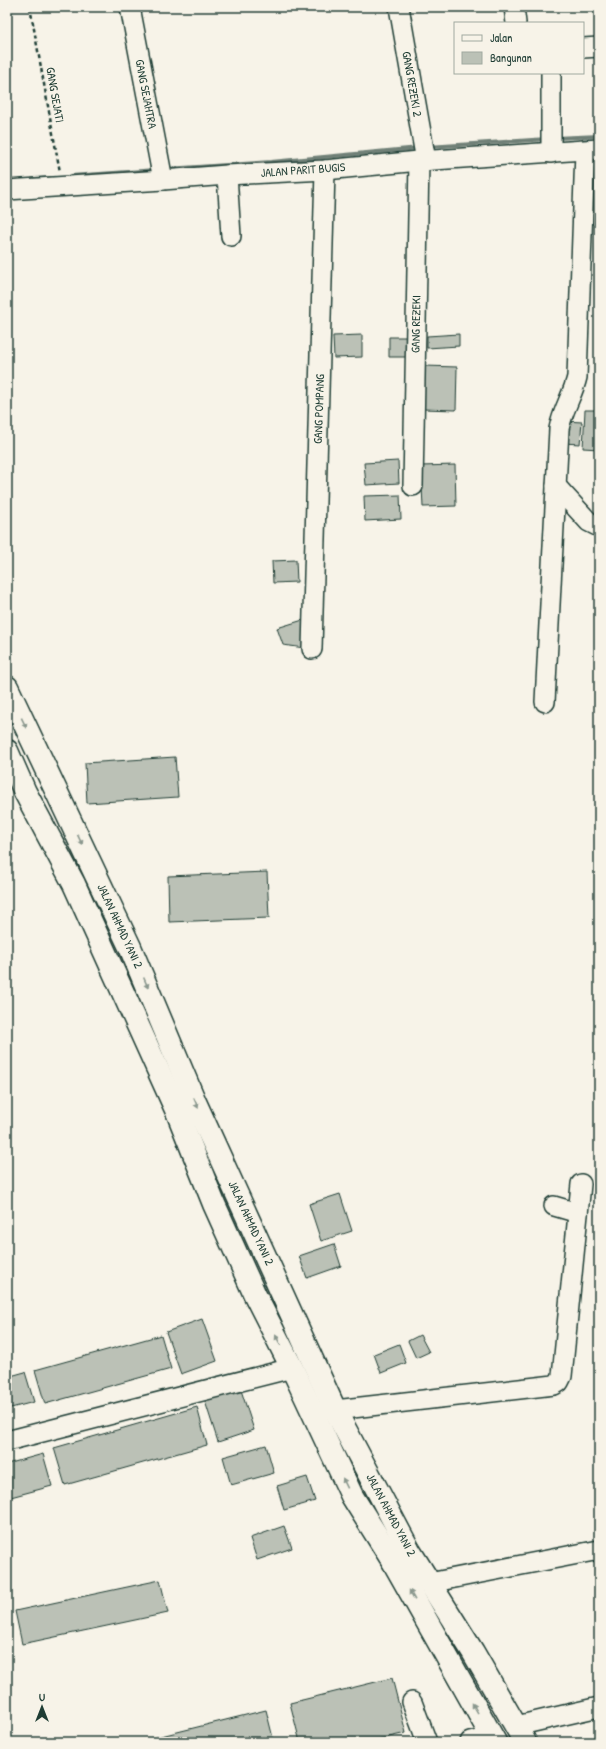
<svg xmlns="http://www.w3.org/2000/svg" width="606" height="1749" viewBox="0 0 606 1749" font-family="'Patrick Hand',sans-serif">
<style>
.lines{fill:none;stroke-linecap:round;stroke-linejoin:round}
.stream{stroke:#6f8077;stroke-width:4}
.building{fill:#bbc1b6;stroke:#1f3d34}
.minor-casing{stroke:#1f3d34;stroke-width:22}
.highway-casing{stroke:#1f3d34;stroke-width:25}
.path{stroke:#1f3d34;stroke-width:2.5;stroke-dasharray:4 3;stroke-linecap:butt}
.minor{stroke:#f7f3e8;stroke-width:19}
.highway{stroke:#f7f3e8;stroke-width:22}
.oneway{fill:#8b988e}
.labels{text-anchor:middle;stroke-width:3.5;stroke-linejoin:round;paint-order:stroke}
.street-label{font-size:12px;fill:#1f3d34;stroke:#f7f3e8}
</style>
<rect width="100%" height="100%" fill="#f7f3e8"/>
<filter id="ink" filterUnits="userSpaceOnUse"><feTurbulence type="fractalNoise" baseFrequency=".025" numOctaves="2"/><feDisplacementMap in="SourceGraphic" scale="8" xChannelSelector="R" yChannelSelector="G"/><feConvolveMatrix kernelMatrix="1 2 1 2 8 2 1 2 1" color-interpolation-filters="sRGB"/></filter>
<g filter="url(#ink)">
<g class="lines">
<g class="stream">
<path d="M555 138 599 136"/>
<path d="M428 147 547 139"/>
<path d="M167 169 271 162 419 148"/>
<path d="M71 176 156 170"/>
<path d="M33 179 51 178"/>
</g>
</g>
<g class="building">
<path d="M459 334V346L427 348V336Z"/>
<path d="M362 335V357L334 358 333 336Z"/>
<path d="M389 337H408L407 357H389Z"/>
<path d="M425 366 457 367 456 410 423 409Z"/>
<path d="M597 399H599V449L583 448 585 410H596Z"/>
<path d="M565 421 582 422 580 444 563 443Z"/>
<path d="M398 461 399 483 366 485 364 463Z"/>
<path d="M455 465 456 506 423 507 421 466Z"/>
<path d="M400 495 401 519 365 521 364 496Z"/>
<path d="M296 560 297 582 273 583 272 561Z"/>
<path d="M303 620 312 649 283 645 277 628Z"/>
<path d="M175 757 178 797 87 803 85 763Z"/>
<path d="M267 872 269 918 169 922 168 876Z"/>
<path d="M340 1194 352 1231 321 1241 309 1204Z"/>
<path d="M334 1244 341 1266 307 1278 299 1256Z"/>
<path d="M202 1319 217 1361 181 1374 166 1332Z"/>
<path d="M161 1335 171 1369 45 1404 35 1370Z"/>
<path d="M420 1335 429 1352 416 1358 408 1341Z"/>
<path d="M399 1344 406 1363 381 1373 374 1354Z"/>
<path d="M25 1372 34 1402 7 1409V1377Z"/>
<path d="M240 1387 254 1430 218 1442 204 1398Z"/>
<path d="M197 1407 207 1445 65 1485 54 1448Z"/>
<path d="M266 1445 274 1473 231 1485 223 1457Z"/>
<path d="M43 1454 52 1486 7 1498V1464Z"/>
<path d="M307 1477 315 1501 284 1510 277 1486Z"/>
<path d="M284 1526 292 1548 257 1560 250 1538Z"/>
<path d="M160 1580 168 1613 22 1644 15 1611Z"/>
<path d="M392 1678 406 1733 368 1742H300L290 1703Z"/>
<path d="M266 1710 274 1742H137Z"/>
</g>
<g class="lines">
<g class="minor-casing">
<g id="minor">
<path d="M130 7 163 180"/>
<path d="M399 7 426 161"/>
<path d="M514 7 516 23"/>
<path d="M583 48 599 47"/>
<path d="M551 73V153"/>
<path d="M227 175 231 236"/>
<path d="M7 190 163 180 227 175 325 170 419 161 599 149"/>
<path d="M413 486 419 161"/>
<path d="M556 486 589 522 599 527"/>
<path d="M312 649 325 170"/>
<path d="M545 702 559 429C562 411 573 395 577 377L585 151"/>
<path d="M554 1206 578 1213"/>
<path d="M335 1410 554 1385 559 1382 562 1376 581 1184"/>
<path d="M7 1441 292 1368"/>
<path d="M429 1583 599 1550"/>
<path d="M412 1702 427 1742"/>
<path d="M516 1726 599 1707"/>
<path d="M470 1742 492 1737"/>
</g>
</g>
<g class="highway-casing">
<g id="highway">
<path d="M7 687 130 947 195 1102 335 1410 409 1550 473 1652 525 1742"/>
<path d="M7 751 25 792 74 884 178 1114 214 1204 255 1295 292 1368 352 1496 394 1563 495 1742"/>
</g>
</g>
<path class="path" d="M30 7 60 172"/>
<use href="#minor" class="minor"/>
<use href="#highway" class="highway"/>
</g>
<defs><path id="oneway-solid" d="M-6-.8H1V-3.2L6.5 0L1 3.2V.8H-6Z"/></defs>
<g class="oneway">
<use href="#oneway-solid" transform="translate(24 723) rotate(64)"/>
<use href="#oneway-solid" transform="translate(80 840) rotate(65)"/>
<use href="#oneway-solid" transform="translate(146 983) rotate(67)"/>
<use href="#oneway-solid" transform="translate(196 1103) rotate(66)"/>
<use href="#oneway-solid" transform="translate(278 1340) rotate(-117)"/>
<use href="#oneway-solid" transform="translate(345 1483) rotate(-116)"/>
<use href="#oneway-solid" transform="translate(412 1595) rotate(-119)"/>
<use href="#oneway-solid" transform="translate(475 1708) rotate(-120)"/>
</g>
</g>
<g class="labels">
<g class="street-label">
<text transform="translate(412 84) rotate(80)" y="4">GANG REZEKI 2</text>
<text transform="translate(146 94) rotate(79)" y="4">GANG SEJAHTRA</text>
<text transform="translate(55 95) rotate(80)" y="4">GANG SEJATI</text>
<text transform="translate(303 170) rotate(-4)" y="4">JALAN PARIT BUGIS</text>
<text transform="translate(416 324) rotate(-89)" y="4">GANG REZEKI</text>
<text transform="translate(319 409) rotate(-88)" y="4">GANG POMPANG</text>
<text transform="translate(120 926) rotate(65)" y="4">JALAN AHMAD YANI 2</text>
<text transform="translate(251 1223) rotate(65)" y="4">JALAN AHMAD YANI 2</text>
<text transform="translate(391 1515) rotate(62)" y="4">JALAN AHMAD YANI 2</text>
</g>
</g>
<rect width="606" height="1749" fill="none" stroke="#f7f3e8" stroke-width="24"/>
<rect x="12" y="12" width="582" height="1725" fill="none" stroke="#1f3d34" stroke-width="1.5" filter="url(#ink)"/>
<rect x="454" y="22" width="130" height="52" fill="#f7f3e8" stroke="#a1aaa0"/>
<rect x="462" y="35" width="20" height="6" fill="#f7f3e8" stroke="#a1aaa0"/>
<text x="490" y="42" font-size="12" fill="#1f3d34">Jalan</text>
<rect x="462" y="52" width="20" height="12" fill="#bbc1b6" stroke="#a1aaa0"/>
<text x="490" y="62" font-size="12" fill="#1f3d34">Bangunan</text>
<g transform="translate(42 1707)" stroke="#f7f3e8" stroke-width="3" paint-order="stroke">
<path d="M0-3L7 15L0 10L-7 15Z" fill="#1f3d34"/>
<text y="-6" font-size="11" font-weight="bold" text-anchor="middle" fill="#1f3d34">U</text>
</g>
</svg>
